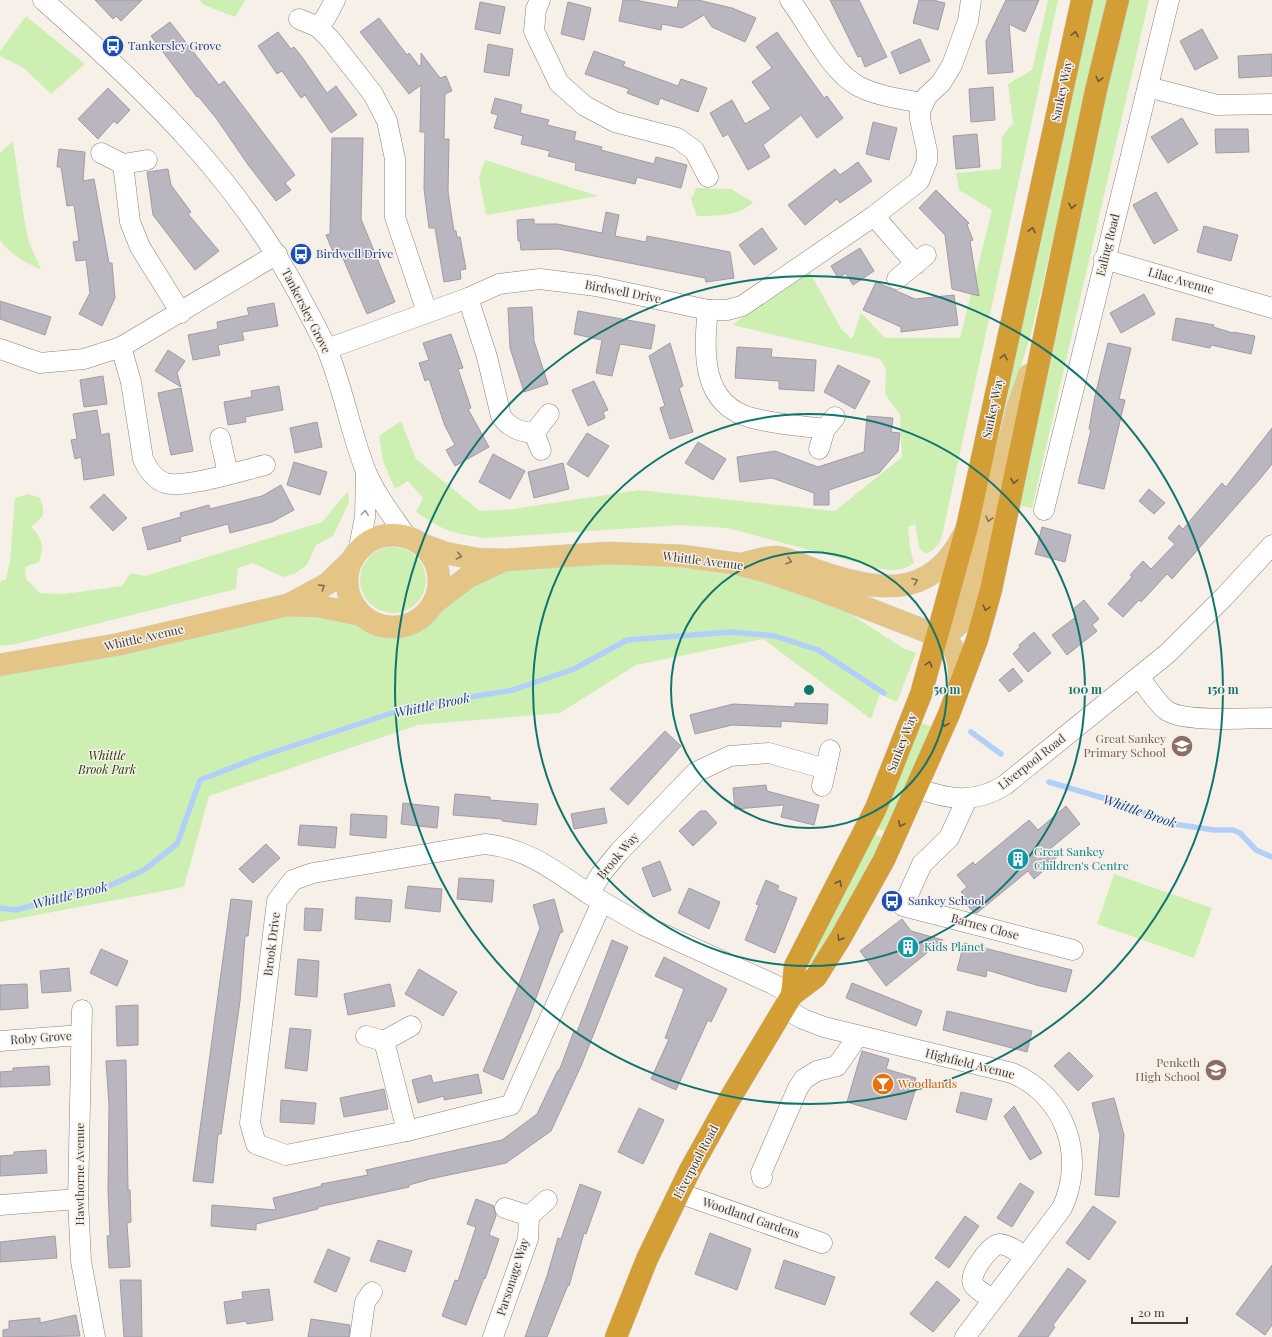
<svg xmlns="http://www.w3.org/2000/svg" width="1272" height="1337" viewBox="0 0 1272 1337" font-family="'Playfair Display',serif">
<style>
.green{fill:#cdf0b2}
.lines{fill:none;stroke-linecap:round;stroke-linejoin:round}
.stream{stroke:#b2cff9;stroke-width:5.5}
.building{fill:#bab6bf;stroke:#a09ca4}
.minor-casing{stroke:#89837c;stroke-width:21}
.major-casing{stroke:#d1d0cf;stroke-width:23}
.highway-casing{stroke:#d1d0cf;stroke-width:23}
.minor{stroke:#fff;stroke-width:20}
.major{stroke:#e5c586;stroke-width:22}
.highway{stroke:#d39e36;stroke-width:22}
.oneway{stroke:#6b5a38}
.oneway2{stroke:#9f9e9c}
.oneway3{stroke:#817358}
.ring{fill:none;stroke:#0f766e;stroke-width:2}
.labels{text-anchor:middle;stroke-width:3;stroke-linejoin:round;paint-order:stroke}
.transit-label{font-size:12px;fill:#164399;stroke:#f7f0e8;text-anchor:start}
.street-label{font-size:12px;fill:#3f3d39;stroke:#f7f0e8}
.education-label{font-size:12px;fill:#785e54;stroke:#f7f0e8;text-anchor:end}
.park-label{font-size:12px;font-style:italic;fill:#233e06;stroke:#f7f0e8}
.culture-label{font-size:12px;fill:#0d838f;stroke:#f7f0e8;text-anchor:start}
.food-label{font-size:12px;fill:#c56008;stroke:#f7f0e8;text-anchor:start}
.water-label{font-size:13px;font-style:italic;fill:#034391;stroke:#f7f0e8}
.centre{fill:#0f766e;stroke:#f7f0e8;stroke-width:2}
.ring-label{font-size:12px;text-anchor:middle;font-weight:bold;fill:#0f766e;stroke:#f7f0e8;stroke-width:3;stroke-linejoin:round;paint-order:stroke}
</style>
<rect width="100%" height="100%" fill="#f7f0e8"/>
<g class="green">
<path d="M199 0H245L235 17 204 5Z"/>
<path d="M1048 0H1058L942 536C939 545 934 551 926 554L919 548 915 524 908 527 910 548 914 563C901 572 891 571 877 568L727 528 680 525 486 538C453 534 444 531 416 512L423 498 408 481 395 489 383 461 379 436 401 421 416 459 480 511 513 509 639 490 835 511 902 457 900 415 885 394 886 369 880 359 732 325 809 271 842 330 852 339 861 313 885 338H960L992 210 959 190 956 173 1001 169 1002 137 1013 123 1008 84 1032 70Z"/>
<path d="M1092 0H1108L1032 330 1013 393 997 458 993 457Z"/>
<path d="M1124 0H1149L1032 508 1016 505Z"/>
<path d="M26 16 85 64 51 94 24 68 0 56V51Z"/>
<path d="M13 141 24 218 29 242 41 270C25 262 10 255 0 240V153Z"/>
<path d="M485 160 598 196 486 215 479 178Z"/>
<path d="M696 188 731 189 753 202C741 216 715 216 697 216L691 200Z"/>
<path d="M348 491 349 502 333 536 316 545 307 565 294 574 283 577 253 563 238 568 236 589 16 644 0 646V582L6 579 10 561 15 498 29 494 40 498C46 515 44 516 31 527 43 538 44 547 39 562L25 567 26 579 40 593 63 594 122 586 131 573 145 576 322 522Z"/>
<circle cx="393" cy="580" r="33"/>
<path d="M501 559 638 561 700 568 703 571 807 586 903 648 916 653 897 702 880 694 871 719 763 639 636 665 560 713 418 725 209 796 184 887 0 922V671L280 613 368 615 403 626 406 630 430 621 440 605Z"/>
<path d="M920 723 931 726 909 787 887 833 877 828Z"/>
<path d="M875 834 883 838 870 868 810 968 806 967Z"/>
<path d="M1114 874 1212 908 1194 958 1097 924Z"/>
</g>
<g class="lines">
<g class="stream">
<path d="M971 732 1001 754"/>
<path d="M1049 782 1127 805 1167 823 1214 830H1233L1240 833 1256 850 1272 857"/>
<path d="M0 908 16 910 49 901 69 893 109 886 144 870 177 844 200 780 262 756 410 707 513 690 574 669 627 640 731 632 775 636 818 650 884 693"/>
</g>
</g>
<g class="building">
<path d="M95 0H142L121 21 116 16 113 19Z"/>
<path d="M623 0H635L677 8 679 0H698L732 8 756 18 745 42 712 27 704 15 682 28 662 24 661 30 619 21Z"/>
<path d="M830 0H859L887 57 865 67 861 56 858 57Z"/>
<path d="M919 0H933L945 3 938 30 913 23Z"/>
<path d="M1006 0H1039L1025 32 1009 24 1013 72 988 74 986 41Z"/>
<path d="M480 2 505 7 500 34 475 29Z"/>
<path d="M568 2 591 8 584 40 561 34Z"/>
<path d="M379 18 407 55 409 53 419 66 421 65V53L440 78 446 76 452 91 445 94 444 139H449L448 192 454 231H456L457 237H460L466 269 460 270 461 279 444 282 435 228H429L424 189 425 132H420L421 85 409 94 360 32Z"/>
<path d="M170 22 219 85 224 81 295 175 285 183 291 190 276 201 249 166 216 118 198 96 197 97 151 36Z"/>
<path d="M1202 29 1218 58 1195 70 1180 41Z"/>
<path d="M278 32 291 49 294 47 302 57 327 93 336 86 357 115 331 133 305 95 301 98 282 71 277 74 258 46Z"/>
<path d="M777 32 824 98 827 96 843 118 817 138 801 115 763 145 770 157 748 170 728 134 723 137 710 113 732 100 745 124 771 109 752 82 772 68 756 47Z"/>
<path d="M920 39 930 61 900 74 891 52Z"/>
<path d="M488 44 513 49 509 76 484 72Z"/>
<path d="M594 51 625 62 623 66 678 86 681 79 707 88 698 112 660 98 658 105 627 93 629 89 585 74Z"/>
<path d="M1272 54V76L1239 78 1238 56Z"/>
<path d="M993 87 995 120 971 122 969 89Z"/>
<path d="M108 88 130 110 117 124 114 121 98 139 78 119Z"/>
<path d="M495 98 522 105 520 113 549 120 547 125 576 132 574 140 602 147 601 150 654 164 656 157 687 165 681 188 637 177 635 184 575 170 576 163 548 156 550 151 521 144 523 136 494 128 498 115 491 113Z"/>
<path d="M1182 118 1198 144 1168 163 1151 137Z"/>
<path d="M873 122 897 128 889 160 866 154Z"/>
<path d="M1215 129H1248L1249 152 1216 153Z"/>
<path d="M977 134 980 167 956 169 953 136Z"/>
<path d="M332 138H363L361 219 395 302 367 314 339 249 333 252 326 235 330 234Z"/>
<path d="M59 149 85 152 83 181 94 179 109 263H112L115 298 102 326 79 314 90 293 86 260 76 261 73 242 79 241 74 205 67 206 61 167H57Z"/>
<path d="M858 162 872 181 840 203 837 199 805 225 788 205 835 169 840 175Z"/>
<path d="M168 169 171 185 191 212 188 214 219 251 195 270 153 215 147 172Z"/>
<path d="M936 190 969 223 967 225 973 240 970 241 979 296 952 289 945 235 919 208Z"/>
<path d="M1156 192 1178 230 1154 244 1133 205Z"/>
<path d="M606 212 619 215 615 236 646 242 647 236 730 252 734 278 706 282 705 278 559 249 521 250 520 241H518L517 220 534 219V224H557L602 233Z"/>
<path d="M1204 226 1238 235 1231 261 1197 252Z"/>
<path d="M762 228 777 249 754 265 739 245Z"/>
<path d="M860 248 874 271 853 285 846 273 838 278 831 266Z"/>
<path d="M876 282 915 299 954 295 958 325 901 332V327L863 310Z"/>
<path d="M1144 294 1155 314 1121 333 1110 313Z"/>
<path d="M0 301 51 317 45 335 0 319Z"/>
<path d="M274 303 278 326 242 332 244 340 218 345 220 355 193 360 188 335 218 329 217 322 249 315 247 308Z"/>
<path d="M532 307 534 341 548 384 524 392 510 348 508 308Z"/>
<path d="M578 311 655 325 651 349 620 344 612 376 596 373 602 340 574 334Z"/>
<path d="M1176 318 1214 325 1213 327 1233 333V332L1255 336 1251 354 1211 345 1210 348 1172 340Z"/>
<path d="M451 334 463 368 458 369 471 408 468 409 489 447 455 466 446 450 455 445 445 426 429 379 425 381 419 363 429 360 423 343Z"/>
<path d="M670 343 683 386 679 388 693 432 670 439 660 408 665 406 649 356Z"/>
<path d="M1108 343 1131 348 1119 399 1125 400 1104 489 1078 483 1091 430 1089 429 1095 396Z"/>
<path d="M737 347 772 349 771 357 816 360 814 391 779 389V381L735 378Z"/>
<path d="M168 350 185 361 177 373 181 387 155 371Z"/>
<path d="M838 365 870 381 855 409 824 392Z"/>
<path d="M103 376 107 404 84 407 80 380Z"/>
<path d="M594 381 608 410 603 412 605 418 588 426 572 390Z"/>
<path d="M279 386 283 410 245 417 246 422 228 425 224 402 252 397 251 391Z"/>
<path d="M181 388 193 451 171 455 158 393Z"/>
<path d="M97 410 101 435 109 433 114 475 84 480 81 457 75 459 71 440 77 439 73 414Z"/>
<path d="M867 416 893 418 891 432 900 433 898 451 879 473 829 490V505H814V493L772 478 740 482 737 457 775 451 818 467 864 452Z"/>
<path d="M317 422 322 447 295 453 290 428Z"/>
<path d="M1272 428V464L1259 480 1172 579 1167 574 1141 602 1139 600 1123 617 1108 604 1132 577 1130 575 1143 561 1151 569 1175 544 1168 538 1179 525 1183 529 1222 483 1226 487Z"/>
<path d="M587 433 609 446 588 477 567 464Z"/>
<path d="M698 442 726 459 713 480 685 463Z"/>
<path d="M493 454 525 471 510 499 479 482Z"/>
<path d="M294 462 327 472 320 495 287 485Z"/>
<path d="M563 463 569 489 534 498 528 472Z"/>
<path d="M281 485 294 510 272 522 230 533 228 524 180 537 181 541 148 550 142 528 181 517 180 513 209 505 210 509 262 496Z"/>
<path d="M1149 489 1165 503 1154 514 1139 501Z"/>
<path d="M104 494 127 518 113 531 90 507Z"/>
<path d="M1042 527 1071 535 1065 562 1035 554Z"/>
<path d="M1084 600 1099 619 1092 625 1097 631 1067 655 1052 635 1077 616 1072 610Z"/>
<path d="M1034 632 1051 653 1028 672 1013 654 1020 647 1019 645Z"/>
<path d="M1013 668 1023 681 1009 692 999 680Z"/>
<path d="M795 703 828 704 827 724 781 721V727L732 725 695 734 690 715 733 704 795 707Z"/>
<path d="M665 731 681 746 628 805 610 789Z"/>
<path d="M766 785 767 791 819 805 814 825 781 817 784 805 735 809 733 788Z"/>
<path d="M455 794 490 797V800L538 804 536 825 502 821V819L453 815Z"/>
<path d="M403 803 439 807 437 828 401 824Z"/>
<path d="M1066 806 1080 824 1050 849 1057 857 1048 864 1049 866 1034 879 1028 871 977 913 973 912 961 898 964 895 961 892 967 887 957 875 973 862 975 865 1029 820 1038 830Z"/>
<path d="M604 808 607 823 574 829 571 814Z"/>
<path d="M700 811H706L717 823 693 846 679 831Z"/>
<path d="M351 814 387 816 386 838 350 835Z"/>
<path d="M300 825 337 827 335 848 298 845Z"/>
<path d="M266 844 280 858 253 883 239 869Z"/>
<path d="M660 861 671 890 653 897 642 868Z"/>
<path d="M459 878 494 880 492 902 457 899Z"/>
<path d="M766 880 779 886 777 890 797 898 775 953 745 940 759 905 756 904Z"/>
<path d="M408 886 442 889 440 912 405 908Z"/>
<path d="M689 888 720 902 709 929 678 913Z"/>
<path d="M356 897 392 900 390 922 355 919Z"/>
<path d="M231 899 252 901 248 936H245L240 1001 221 1134H218L213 1183 193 1181Z"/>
<path d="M554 899 563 932 560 933 530 1014 503 1080 483 1071 517 989 540 928 533 905Z"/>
<path d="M305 908 323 909 321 931 304 930Z"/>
<path d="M902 919 911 931 943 940 886 986 860 951Z"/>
<path d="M612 940 628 947 581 1066 551 1131 506 1163 425 1180H427L409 1185V1187L318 1207V1209L256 1224V1230L211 1226 212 1205 276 1210 273 1198 322 1186 321 1184 368 1175 366 1170 502 1140 537 1114 558 1070 559 1071 574 1031 577 1032Z"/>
<path d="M964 943 1072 970 1066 992 1036 985 987 970 986 977 957 970Z"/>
<path d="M101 949 128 961 117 986 90 973Z"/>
<path d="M664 957 727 989 711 1022 708 1020 676 1090 651 1079 669 1039 665 1038 684 989 655 976Z"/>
<path d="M298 959 319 961 317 997 295 995Z"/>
<path d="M69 968 71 991 42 993 40 971Z"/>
<path d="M419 969 457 992 443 1016 405 994Z"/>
<path d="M852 983 922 1011 916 1026 846 998Z"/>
<path d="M27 984 28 1008 0 1010V985Z"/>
<path d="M390 984 395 1006 348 1015 344 994Z"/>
<path d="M138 1005V1045L117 1046 116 1006Z"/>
<path d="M947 1011 1032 1031 1027 1052 943 1030Z"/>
<path d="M290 1028 311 1030 307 1071 285 1068Z"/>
<path d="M862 1051 889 1059 886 1069 916 1078 912 1090 915 1091 906 1120 847 1102Z"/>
<path d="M1069 1052 1093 1076 1078 1091 1054 1066Z"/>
<path d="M126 1060 128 1190H130L131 1222 127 1223 130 1267 109 1268 107 1236H110L108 1191 109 1105 106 1061Z"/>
<path d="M49 1066 50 1085 0 1087V1072L13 1071V1068Z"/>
<path d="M478 1074 482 1093 444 1100V1096L418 1103 412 1080 431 1075 433 1083Z"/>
<path d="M384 1089 388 1109 344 1117 340 1098Z"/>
<path d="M961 1092 992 1099 986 1120 956 1112Z"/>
<path d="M1114 1098 1124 1135 1119 1197 1095 1195 1100 1135 1092 1103Z"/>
<path d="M281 1100 316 1103 314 1124 280 1122Z"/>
<path d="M1014 1106 1042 1153 1030 1160 1004 1116Z"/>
<path d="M639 1108 664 1120 643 1164 618 1152Z"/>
<path d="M46 1150 47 1173 0 1176V1156L14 1155V1152Z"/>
<path d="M1020 1183 1034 1192 1012 1227 997 1218Z"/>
<path d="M580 1184 601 1192 586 1234 584 1233 569 1286 568 1285 547 1337H525L547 1276 558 1238 561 1239Z"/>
<path d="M476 1199 494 1206 496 1216 489 1235 499 1239 485 1279 484 1278 466 1325 442 1316 455 1280 458 1281 476 1227 467 1224Z"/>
<path d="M1093 1206 1116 1222 1089 1260 1066 1243Z"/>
<path d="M965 1216 979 1226 949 1268 935 1258Z"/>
<path d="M710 1233 751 1249 737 1290 695 1274Z"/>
<path d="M55 1236 57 1258 0 1262V1242Z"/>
<path d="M378 1240 412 1251 405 1272 370 1261Z"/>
<path d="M328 1249 350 1258 336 1292 314 1282Z"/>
<path d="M784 1260 835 1277 825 1305 775 1288Z"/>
<path d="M1272 1265V1325L1265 1335 1236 1314Z"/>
<path d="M1068 1268 1086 1281 1053 1325 1055 1327 1048 1337H1018Z"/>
<path d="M120 1280H141L142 1337H124Z"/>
<path d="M937 1281 960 1300 933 1332 910 1314Z"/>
<path d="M269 1289 273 1320 247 1324 246 1321 227 1324 224 1302 243 1299 242 1292Z"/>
<path d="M76 1315 80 1336 3 1337V1330L9 1329V1321L40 1318V1323Z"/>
<path d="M311 1319 350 1325 349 1337H308Z"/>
</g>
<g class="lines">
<g class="minor-casing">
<g id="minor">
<path d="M43 0C148 92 244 184 307 310 314 323 321 336 327 349 343 388 350 430 365 469 374 493 392 515 406 536"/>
<path d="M540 0 536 9 534 31 559 83 585 106 615 122 677 138 694 150 708 177"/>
<path d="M790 0C810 26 829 70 858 86 877 96 901 99 923 103"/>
<path d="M299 19 318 27 326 17 335 0"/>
<path d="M318 27 330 39 373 94 387 121 395 159V217L427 312"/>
<path d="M1148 87 1217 105 1272 104"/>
<path d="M101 153 123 164 147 160"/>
<path d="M123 164 130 222 140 247 181 313"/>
<path d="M874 216 916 264"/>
<path d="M1104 259 1272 308"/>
<path d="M897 279 926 255"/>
<path d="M468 298 487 357 501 416C509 428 520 432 534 433"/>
<path d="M708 310C703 351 701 405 752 418 776 424 801 426 825 429"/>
<path d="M121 347 131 382 143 459C148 470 154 479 165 483 184 489 244 470 265 465"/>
<path d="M0 349 40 363 84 359 121 347 277 254"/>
<path d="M327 349 468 298 499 284 540 279 596 286 708 310H727L742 306 874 216 919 181 927 161V151L920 119V111L927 96 941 83 952 65 968 21 971 0"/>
<path d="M220 438 228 474"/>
<path d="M819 449 825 429 835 417"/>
<path d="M541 450 534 433 549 414"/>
<path d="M1044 510 1169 0"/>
<path d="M358 552 365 517 366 474"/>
<path d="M1139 677C1147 687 1156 702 1166 710 1182 723 1250 718 1272 718"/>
<path d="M822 786 830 750"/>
<path d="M917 788C949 800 975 804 1005 785L1168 653 1224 597 1272 545"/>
<path d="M967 799 949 838 922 864 903 906 1073 950"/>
<path d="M589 894C555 871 527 848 485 844L313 873 293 880 277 901 250 1123 256 1144 286 1155 407 1131 511 1105 602 902"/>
<path d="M792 995 773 984 643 925 589 894 601 874 619 852 696 772 730 756 769 753 826 769"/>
<path d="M784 1008 803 1019 824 1027 1012 1073C1066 1096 1086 1157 1062 1208L965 1337"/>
<path d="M82 1010 78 1199 81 1261 95 1337"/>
<path d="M366 1036 384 1041 411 1026"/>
<path d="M0 1041 81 1035"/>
<path d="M384 1041 407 1131"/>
<path d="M762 1178 761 1173 798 1088 804 1079 817 1071 837 1066 858 1036"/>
<path d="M679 1193 822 1243"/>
<path d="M0 1205 78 1199"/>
<path d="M505 1208 529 1216 547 1200"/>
<path d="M993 1299C987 1295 977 1291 973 1284 968 1275 990 1244 1000 1244 1010 1245 1018 1252 1025 1257"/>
<path d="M360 1337 365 1302 372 1292"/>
<path d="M493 1337 528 1239 529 1216"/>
</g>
</g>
<g class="major-casing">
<g id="major">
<circle cx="393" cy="581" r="46"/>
<path d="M421 544 445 553 477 559 505 560 608 553 682 556 738 564 765 571 815 588 946 639C960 654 960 668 959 687"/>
<path d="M745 563C755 561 768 556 778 557 791 559 806 567 818 571 876 591 930 601 963 536"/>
<path d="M434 603 468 577 500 562"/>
<path d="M290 604 327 584 352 560"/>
<path d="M937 635C951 632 957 628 965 616L1017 410 1029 375"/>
<path d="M0 665 120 644 287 605 318 606 362 615"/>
</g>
</g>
<g class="highway-casing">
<g id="highway">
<path d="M792 995 795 966 876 808 921 694 967 527 1082 0"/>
<path d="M616 1337 647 1259 690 1170 729 1100 792 995 816 977 841 937 884 860 949 714 977 640 991 590 1096 90 1118 0"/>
</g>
</g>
<use href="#minor" class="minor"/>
<use href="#major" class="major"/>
<use href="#highway" class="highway"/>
</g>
<defs><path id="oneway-chevron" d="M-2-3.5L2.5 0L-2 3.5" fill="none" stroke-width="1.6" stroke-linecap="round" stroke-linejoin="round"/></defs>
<g class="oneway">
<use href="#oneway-chevron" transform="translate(1075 34) rotate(-78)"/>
<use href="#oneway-chevron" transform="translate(1099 79) rotate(104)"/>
<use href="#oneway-chevron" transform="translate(1072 206) rotate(102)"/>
<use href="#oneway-chevron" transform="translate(1032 230) rotate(-78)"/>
<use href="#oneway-chevron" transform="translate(1004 357) rotate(-78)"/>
<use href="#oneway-chevron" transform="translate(1014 481) rotate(102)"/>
<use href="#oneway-chevron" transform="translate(986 608) rotate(106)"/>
<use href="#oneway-chevron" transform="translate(929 664) rotate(-74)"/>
<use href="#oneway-chevron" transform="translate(945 724) rotate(113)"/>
<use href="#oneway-chevron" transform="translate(901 824) rotate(115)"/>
<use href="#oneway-chevron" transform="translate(839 883) rotate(-63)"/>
<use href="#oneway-chevron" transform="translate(840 938) rotate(121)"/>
</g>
<use class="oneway2" href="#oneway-chevron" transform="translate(365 513) rotate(-83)"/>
<g class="oneway3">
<use href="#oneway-chevron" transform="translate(989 519) rotate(104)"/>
<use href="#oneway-chevron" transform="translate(459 556) rotate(12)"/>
<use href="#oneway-chevron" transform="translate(789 561) rotate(19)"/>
<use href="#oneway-chevron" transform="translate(915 581) rotate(-22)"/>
<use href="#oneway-chevron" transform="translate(322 587) rotate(-33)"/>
</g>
<g class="ring">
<circle cx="809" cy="690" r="138"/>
<circle cx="809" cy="690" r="276"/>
<circle cx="809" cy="690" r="414"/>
</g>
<defs>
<g id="bus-disc" transform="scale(1.15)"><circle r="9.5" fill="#1a4fb4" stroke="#f7f0e8"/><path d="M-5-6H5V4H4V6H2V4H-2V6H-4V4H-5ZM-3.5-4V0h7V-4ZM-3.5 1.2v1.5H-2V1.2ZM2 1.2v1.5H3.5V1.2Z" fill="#fff"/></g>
<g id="school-disc" transform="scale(1.15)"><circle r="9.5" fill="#8d6e63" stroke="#f7f0e8"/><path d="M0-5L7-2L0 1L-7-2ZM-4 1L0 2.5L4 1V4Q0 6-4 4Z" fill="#fff"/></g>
<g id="building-disc" transform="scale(1.15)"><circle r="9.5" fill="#0f9aa8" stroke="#f7f0e8"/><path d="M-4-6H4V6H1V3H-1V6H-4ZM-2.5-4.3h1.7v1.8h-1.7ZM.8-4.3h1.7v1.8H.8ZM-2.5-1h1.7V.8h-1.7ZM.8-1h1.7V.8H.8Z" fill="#fff"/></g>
<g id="bar-disc" transform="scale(1.15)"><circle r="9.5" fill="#e8710a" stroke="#f7f0e8"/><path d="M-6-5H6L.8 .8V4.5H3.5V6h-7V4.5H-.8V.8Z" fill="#fff"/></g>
</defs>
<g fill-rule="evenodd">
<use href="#bus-disc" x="113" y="46"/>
<use href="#bus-disc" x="301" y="254"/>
<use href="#school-disc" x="1182" y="746"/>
<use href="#building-disc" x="1018" y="859"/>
<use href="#bus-disc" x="892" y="901"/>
<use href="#building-disc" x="908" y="947"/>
<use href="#school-disc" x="1216" y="1070"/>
<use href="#bar-disc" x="883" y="1084"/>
</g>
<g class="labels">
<g class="transit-label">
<text x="128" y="50">Tankersley Grove</text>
<text x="316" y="258">Birdwell Drive</text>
<text x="908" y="905">Sankey School</text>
</g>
<g class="street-label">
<text transform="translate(1062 91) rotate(-78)" y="4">Sankey Way</text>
<text transform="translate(1108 245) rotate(-76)" y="4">Ealing Road</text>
<text transform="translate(1181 281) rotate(16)" y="4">Lilac Avenue</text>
<text transform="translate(623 292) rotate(11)" y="4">Birdwell Drive</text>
<text transform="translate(306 311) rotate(63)" y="4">Tankersley Grove</text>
<text transform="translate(993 408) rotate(-78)" y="4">Sankey Way</text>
<text transform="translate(703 561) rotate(7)" y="4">Whittle Avenue</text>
<text transform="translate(144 638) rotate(-13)" y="4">Whittle Avenue</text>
<text transform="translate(902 743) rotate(-69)" y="4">Sankey Way</text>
<text transform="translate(1032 762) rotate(-38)" y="4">Liverpool Road</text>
<text transform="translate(618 856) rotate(-50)" y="4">Brook Way</text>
<text transform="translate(985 927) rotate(15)" y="4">Barnes Close</text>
<text transform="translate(272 944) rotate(-83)" y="4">Brook Drive</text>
<text transform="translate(41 1038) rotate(-4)" y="4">Roby Grove</text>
<text transform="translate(970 1064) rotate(14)" y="4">Highfield Avenue</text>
<text transform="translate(696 1162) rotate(-62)" y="4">Liverpool Road</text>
<text transform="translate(80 1174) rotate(-90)" y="4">Hawthorne Avenue</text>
<text transform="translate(751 1218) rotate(19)" y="4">Woodland Gardens</text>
<text transform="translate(513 1277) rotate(-72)" y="4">Parsonage Way</text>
</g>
<g class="education-label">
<text x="1166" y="743">Great Sankey<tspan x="1166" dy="14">Primary School</tspan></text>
<text x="1200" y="1067">Penketh<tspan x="1200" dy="14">High School</tspan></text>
</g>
<g class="park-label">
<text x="107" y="760">Whittle<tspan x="107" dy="14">Brook Park</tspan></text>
</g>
<g class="culture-label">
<text x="1034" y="856">Great Sankey<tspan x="1034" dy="14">Children's Centre</tspan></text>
<text x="924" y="951">Kids Planet</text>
</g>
<g class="food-label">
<text x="898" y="1088">Woodlands</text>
</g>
<g class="water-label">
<text transform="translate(432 705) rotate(-12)" y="5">Whittle Brook</text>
<text transform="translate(1140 811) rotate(19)" y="5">Whittle Brook</text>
<text transform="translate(70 895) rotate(-14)" y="5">Whittle Brook</text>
</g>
</g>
<circle cx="809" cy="690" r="6" class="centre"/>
<g class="ring-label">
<text x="947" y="694">50 m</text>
<text x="1085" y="694">100 m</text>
<text x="1223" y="694">150 m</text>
</g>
<path d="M1132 1317v6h55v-6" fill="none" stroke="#3f3d39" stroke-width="2"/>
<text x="1138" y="1317" font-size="12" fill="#3f3d39" stroke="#f7f0e8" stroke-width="3" paint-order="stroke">20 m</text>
</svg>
